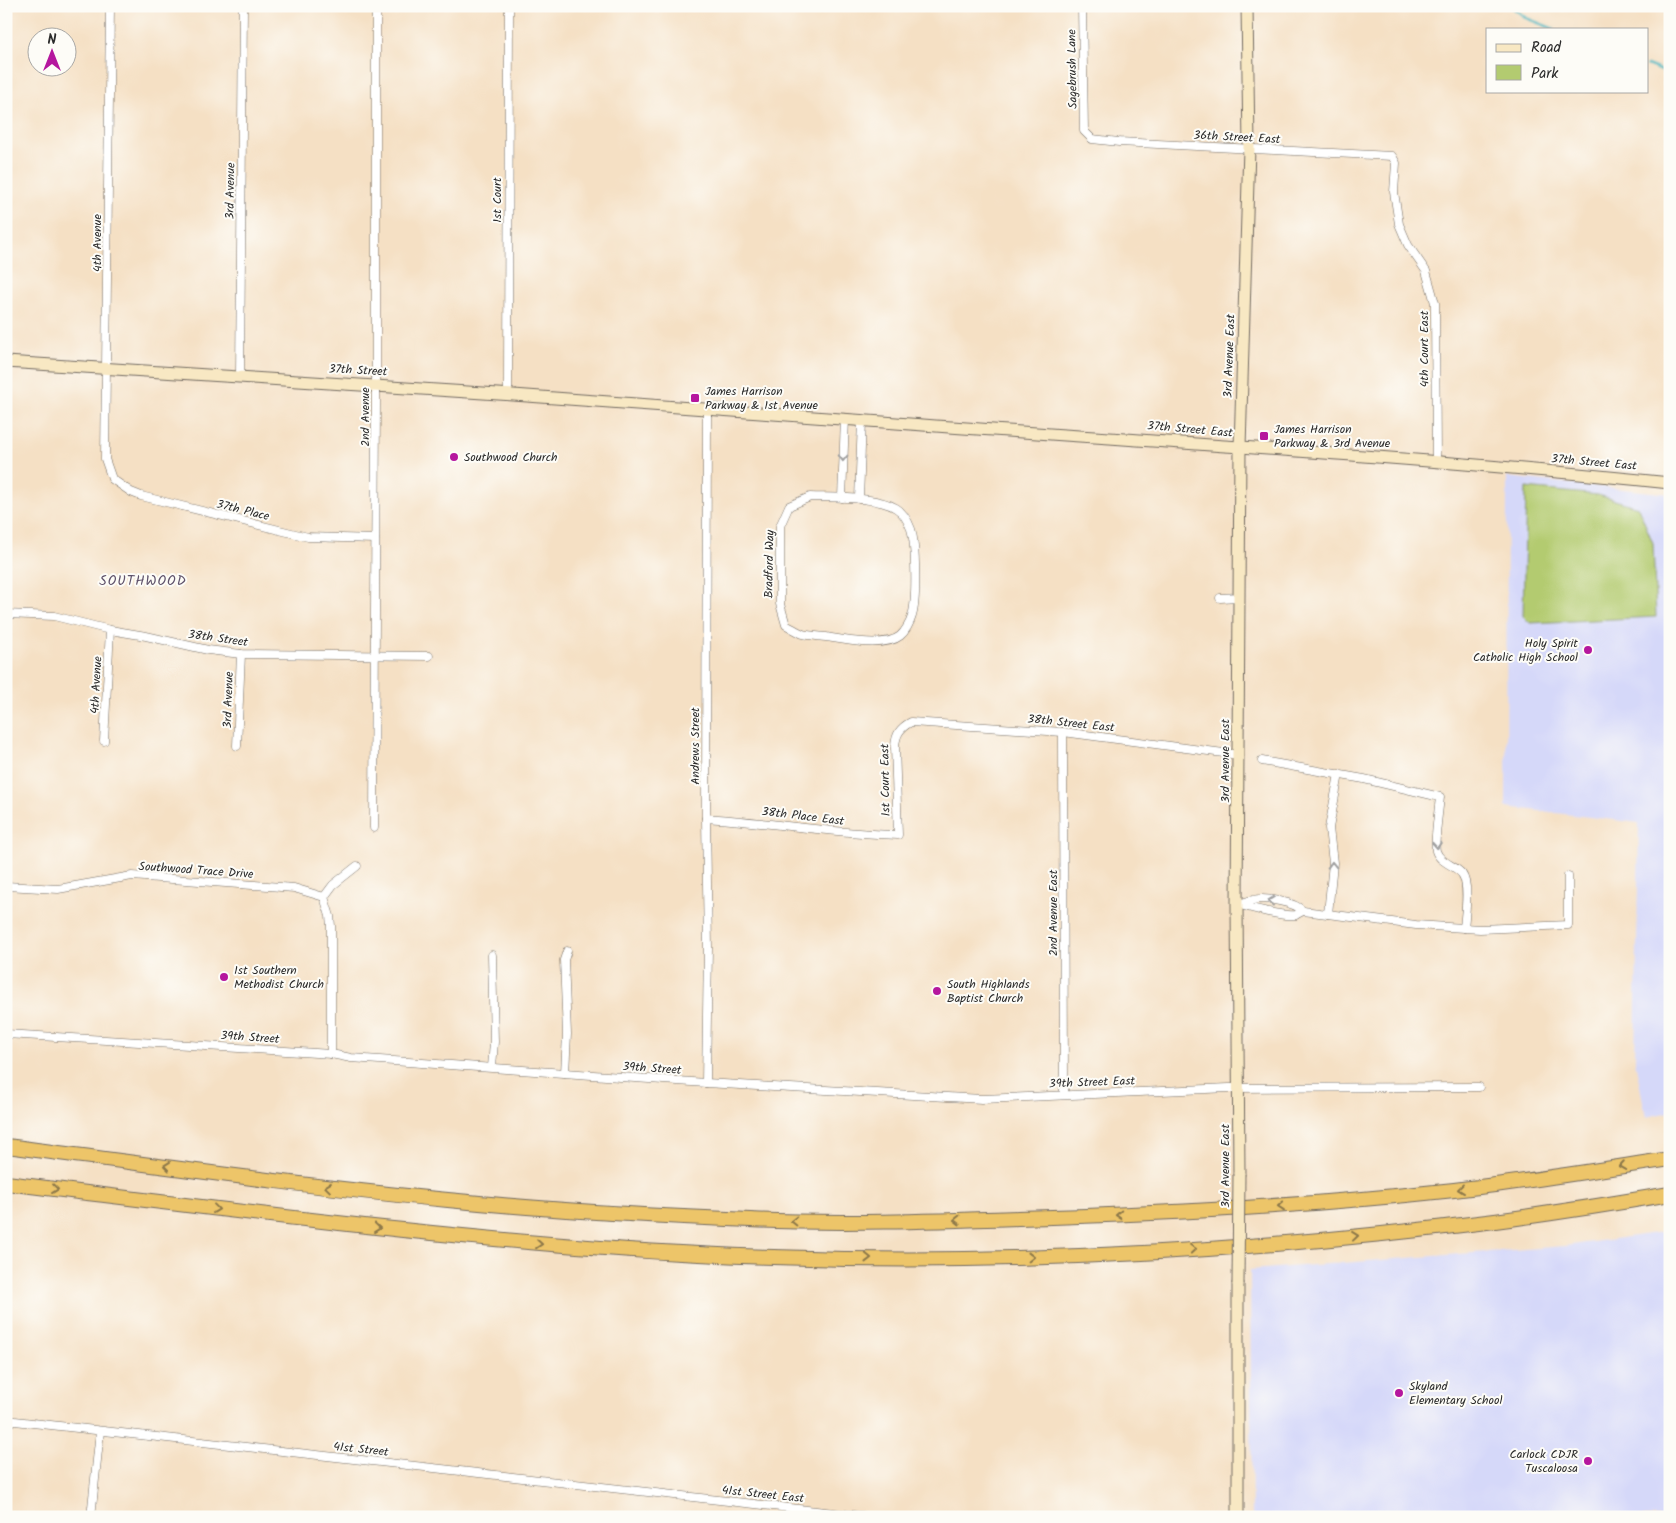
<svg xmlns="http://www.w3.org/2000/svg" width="1676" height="1523" viewBox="0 0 1676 1523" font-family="Kalam,sans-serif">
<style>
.built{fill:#d5d8f9}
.green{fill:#b3cb70;stroke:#6f7b4e}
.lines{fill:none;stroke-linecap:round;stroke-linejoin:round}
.stream{stroke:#46b5bf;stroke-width:2.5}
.street-casing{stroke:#726a61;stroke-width:9}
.secondary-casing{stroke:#726a61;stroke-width:13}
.highway-casing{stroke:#726a61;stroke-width:16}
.street{stroke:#fff;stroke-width:8}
.secondary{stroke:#f8e8c3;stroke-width:11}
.highway{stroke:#edc569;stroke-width:14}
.secondary-bridge-casing{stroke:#726a61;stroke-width:13;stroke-linecap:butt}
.secondary-bridge{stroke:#f8e8c3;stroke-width:11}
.oneway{stroke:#a0a0a0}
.oneway2{stroke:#8c784a}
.poi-dot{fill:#b5179e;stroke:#fdfcf7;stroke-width:2}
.labels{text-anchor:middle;stroke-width:4;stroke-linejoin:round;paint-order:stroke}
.street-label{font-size:12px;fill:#2b2b2b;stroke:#fdfcf7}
.poi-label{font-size:12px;fill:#2b2b2b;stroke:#fdfcf7;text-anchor:start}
.neighbourhood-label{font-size:14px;letter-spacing:1px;fill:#5f526a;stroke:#fdfcf7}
</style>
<rect width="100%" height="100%" fill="#fdfcf7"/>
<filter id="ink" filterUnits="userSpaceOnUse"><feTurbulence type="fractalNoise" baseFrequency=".02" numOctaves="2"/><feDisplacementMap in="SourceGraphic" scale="10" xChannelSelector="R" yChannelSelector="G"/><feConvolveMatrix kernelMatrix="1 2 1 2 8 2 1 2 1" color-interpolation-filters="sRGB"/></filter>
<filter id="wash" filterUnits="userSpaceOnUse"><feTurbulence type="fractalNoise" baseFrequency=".0096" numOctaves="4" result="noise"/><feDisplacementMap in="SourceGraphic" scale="20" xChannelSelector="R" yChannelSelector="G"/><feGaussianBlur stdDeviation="1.12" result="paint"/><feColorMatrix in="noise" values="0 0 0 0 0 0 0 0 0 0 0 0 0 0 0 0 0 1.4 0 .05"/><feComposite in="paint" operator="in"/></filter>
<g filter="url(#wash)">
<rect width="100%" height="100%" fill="#f5e0c4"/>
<g class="built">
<path d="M1507 477 1670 494V1112L1646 1117 1635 1061 1639 823 1506 807Z"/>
<path d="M1670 1231V1517H1252L1250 1270 1565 1246Z"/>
</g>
<path class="green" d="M1526 488 1598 495 1638 507 1653 543 1656 617 1530 623 1523 616Z"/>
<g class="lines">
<g class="stream">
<path d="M1511 6 1526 18 1554 29"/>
<path d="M1647 65 1670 74"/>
</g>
</g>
</g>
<g filter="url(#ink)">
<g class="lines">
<g class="street-casing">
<g id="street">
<path d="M110 6 105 459 112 479 131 492 141 496 308 537 375 539"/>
<path d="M1082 6 1084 131 1092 139 1119 142 1392 156 1396 163 1394 192 1399 224 1408 245 1426 271 1435 303 1436 462"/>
<path d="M240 377 243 6"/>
<path d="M508 394 509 6"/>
<path d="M810 497C833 498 877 496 896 508 904 513 908 521 911 529 916 546 917 600 912 616 910 623 905 632 900 636 885 648 844 640 826 637 819 636 810 636 803 634 798 632 792 628 786 625L780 604V526L789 506Z"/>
<path d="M842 498 845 418"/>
<path d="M859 499 862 420"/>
<path d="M1220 598 1239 597"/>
<path d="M6 614 54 616 110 630 146 636 208 650 241 654 429 656"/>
<path d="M1063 732 1064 1094"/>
<path d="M104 741 110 630"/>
<path d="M237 746 241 654"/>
<path d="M1262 761 1364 779 1440 797C1439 808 1434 842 1436 851 1440 863 1455 865 1462 874 1470 885 1465 915 1464 928"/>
<path d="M706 818C770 822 834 834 898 835L895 746C896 734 900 728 911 722L1063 732 1239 755"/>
<path d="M374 828 376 398V6"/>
<path d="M6 886 58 889 132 876 294 888 324 897"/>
<path d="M324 897 330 916 331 926V1054"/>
<path d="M324 897 333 885 357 866"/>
<path d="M1237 904C1242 903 1248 901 1253 900 1265 897 1295 902 1303 911L1416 925 1480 929 1568 925V876"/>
<path d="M1237 904C1250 908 1284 917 1296 915 1297 914 1303 911 1303 911"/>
<path d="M1328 914 1333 863 1329 828 1339 774"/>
<path d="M6 1034 255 1049 331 1054 351 1058 706 1083 982 1099 1229 1088 1479 1087"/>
<path d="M492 1067 494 1042 492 955"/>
<path d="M565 1073 567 1034 564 960 567 951"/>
<path d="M706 1083 708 948 706 818 707 409"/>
<path d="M6 1420 870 1517"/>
<path d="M91 1517 100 1431"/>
</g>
</g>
<g class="secondary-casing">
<g id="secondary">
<path d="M6 362C293 379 581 399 868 421 1135 441 1403 455 1670 483"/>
<path d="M1239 1174 1237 904 1240 447 1249 148 1247 6"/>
<path d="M1238 1517V1284"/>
</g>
</g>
<g class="highway-casing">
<g id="highway">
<path d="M6 1146C153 1165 300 1186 448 1200 548 1210 649 1216 750 1220 839 1224 929 1221 1018 1218 1164 1214 1309 1206 1454 1190 1526 1182 1598 1170 1670 1159"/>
<path d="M6 1183C237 1211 467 1242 699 1254 964 1268 1233 1254 1495 1221 1554 1213 1612 1204 1670 1194"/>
</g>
</g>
<use href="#street" class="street"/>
<use href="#secondary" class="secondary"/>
<use href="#highway" class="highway"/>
<g class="secondary-bridge-casing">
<path id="secondary-bridge" d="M1238 1284 1239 1174"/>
</g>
<use href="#secondary-bridge" class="secondary-bridge"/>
</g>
<defs><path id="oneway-chevron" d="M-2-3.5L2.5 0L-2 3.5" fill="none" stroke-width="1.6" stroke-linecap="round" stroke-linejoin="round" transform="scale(1.25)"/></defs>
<g class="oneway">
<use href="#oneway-chevron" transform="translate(843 458) rotate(92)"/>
<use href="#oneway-chevron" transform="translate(1437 845) rotate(86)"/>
<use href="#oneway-chevron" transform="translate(1332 865) rotate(-91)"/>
<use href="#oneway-chevron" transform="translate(1271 901) rotate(-173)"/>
</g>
<g class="oneway2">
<use href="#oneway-chevron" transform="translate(167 1166) rotate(-173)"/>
<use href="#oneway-chevron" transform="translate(1622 1166) rotate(171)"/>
<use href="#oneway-chevron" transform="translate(328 1187) rotate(-173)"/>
<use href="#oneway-chevron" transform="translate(55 1189) rotate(7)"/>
<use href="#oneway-chevron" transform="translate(1461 1189) rotate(173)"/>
<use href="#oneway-chevron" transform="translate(1281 1206) rotate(175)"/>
<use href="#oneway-chevron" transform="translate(216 1209) rotate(7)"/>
<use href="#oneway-chevron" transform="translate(1119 1215) rotate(177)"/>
<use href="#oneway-chevron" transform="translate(957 1220) rotate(179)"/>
<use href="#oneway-chevron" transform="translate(794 1221) rotate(-179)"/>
<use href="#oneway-chevron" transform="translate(377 1228) rotate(6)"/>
<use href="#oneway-chevron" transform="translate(1355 1236) rotate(-6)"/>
<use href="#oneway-chevron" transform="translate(539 1244) rotate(5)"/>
<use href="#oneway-chevron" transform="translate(1193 1249) rotate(-5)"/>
<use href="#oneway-chevron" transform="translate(1031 1257) rotate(-1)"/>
<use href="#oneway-chevron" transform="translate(868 1258) rotate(1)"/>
</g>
</g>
<g class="poi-dot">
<rect x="690" y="393" width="10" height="10" rx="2.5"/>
<rect x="1259" y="431" width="10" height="10" rx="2.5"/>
<circle cx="454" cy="457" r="5"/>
<circle cx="1588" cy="650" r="5"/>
<circle cx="224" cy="977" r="5"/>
<circle cx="937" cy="991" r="5"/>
<circle cx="1399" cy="1393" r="5"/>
<circle cx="1588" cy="1461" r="5"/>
</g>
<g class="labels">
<g class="street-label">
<text transform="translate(1072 69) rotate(-91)" y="4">Sagebrush Lane</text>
<text transform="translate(1237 137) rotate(3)" y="4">36th Street East</text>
<text transform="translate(230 191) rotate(-89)" y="4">3rd Avenue</text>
<text transform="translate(497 200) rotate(-90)" y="4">1st Court</text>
<text transform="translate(97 243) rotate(-90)" y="4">4th Avenue</text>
<text transform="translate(1424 349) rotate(-90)" y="4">4th Court East</text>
<text transform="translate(1229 356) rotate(-88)" y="4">3rd Avenue East</text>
<text transform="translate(358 370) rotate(3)" y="4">37th Street</text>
<text transform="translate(365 417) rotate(-90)" y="4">2nd Avenue</text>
<text transform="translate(1190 429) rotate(5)" y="4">37th Street East</text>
<text transform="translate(1594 462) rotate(5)" y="4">37th Street East</text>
<text transform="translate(243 510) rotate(14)" y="4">37th Place</text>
<text transform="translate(769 564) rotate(-89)" y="4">Bradford Way</text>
<text transform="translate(218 638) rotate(8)" y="4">38th Street</text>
<text transform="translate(96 685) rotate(-87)" y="4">4th Avenue</text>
<text transform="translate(228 700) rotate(-88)" y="4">3rd Avenue</text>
<text transform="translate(1071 723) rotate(6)" y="4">38th Street East</text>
<text transform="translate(695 746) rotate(-90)" y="4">Andrews Street</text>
<text transform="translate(1225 761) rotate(-90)" y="4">3rd Avenue East</text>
<text transform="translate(885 780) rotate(-91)" y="4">1st Court East</text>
<text transform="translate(803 816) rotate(7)" y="4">38th Place East</text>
<text transform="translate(196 870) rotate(4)" y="4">Southwood Trace Drive</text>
<text transform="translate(1053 913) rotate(-90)" y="4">2nd Avenue East</text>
<text transform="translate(250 1037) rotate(4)" y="4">39th Street</text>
<text transform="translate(652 1068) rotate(4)" y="4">39th Street</text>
<text transform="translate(1092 1082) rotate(-2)" y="4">39th Street East</text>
<text transform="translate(1225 1166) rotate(-90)" y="4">3rd Avenue East</text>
<text transform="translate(361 1449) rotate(6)" y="4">41st Street</text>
<text transform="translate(763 1494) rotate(6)" y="4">41st Street East</text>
</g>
<g class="poi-label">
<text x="705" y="395">James Harrison<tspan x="705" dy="14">Parkway &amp; 1st Avenue</tspan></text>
<text x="1274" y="433">James Harrison<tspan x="1274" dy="14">Parkway &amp; 3rd Avenue</tspan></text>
<text x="464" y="461">Southwood Church</text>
<text x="1578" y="647" text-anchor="end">Holy Spirit<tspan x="1578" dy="14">Catholic High School</tspan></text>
<text x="234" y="974">1st Southern<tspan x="234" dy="14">Methodist Church</tspan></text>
<text x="947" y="988">South Highlands<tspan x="947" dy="14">Baptist Church</tspan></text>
<text x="1409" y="1390">Skyland<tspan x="1409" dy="14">Elementary School</tspan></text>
<text x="1578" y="1458" text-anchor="end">Carlock CDJR<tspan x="1578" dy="14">Tuscaloosa</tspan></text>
</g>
<g class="neighbourhood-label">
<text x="143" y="585">SOUTHWOOD</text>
</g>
</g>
<rect width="1676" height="1523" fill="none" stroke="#fdfcf7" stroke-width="25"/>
<rect x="1486" y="28" width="162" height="65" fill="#fdfcf7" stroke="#a9a8a5"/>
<rect x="1496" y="44" width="25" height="8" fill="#f8e8c3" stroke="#a9a8a5"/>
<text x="1531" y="52" font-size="15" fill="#2b2b2b">Road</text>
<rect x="1496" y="65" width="25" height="15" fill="#b3cb70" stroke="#a9a8a5"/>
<text x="1531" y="78" font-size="15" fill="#2b2b2b">Park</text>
<g transform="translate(52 52)"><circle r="24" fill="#fdfcf7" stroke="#a9a8a5"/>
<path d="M0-4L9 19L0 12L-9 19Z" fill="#b5179e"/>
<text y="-8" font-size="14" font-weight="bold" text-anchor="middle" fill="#2b2b2b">N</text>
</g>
</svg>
